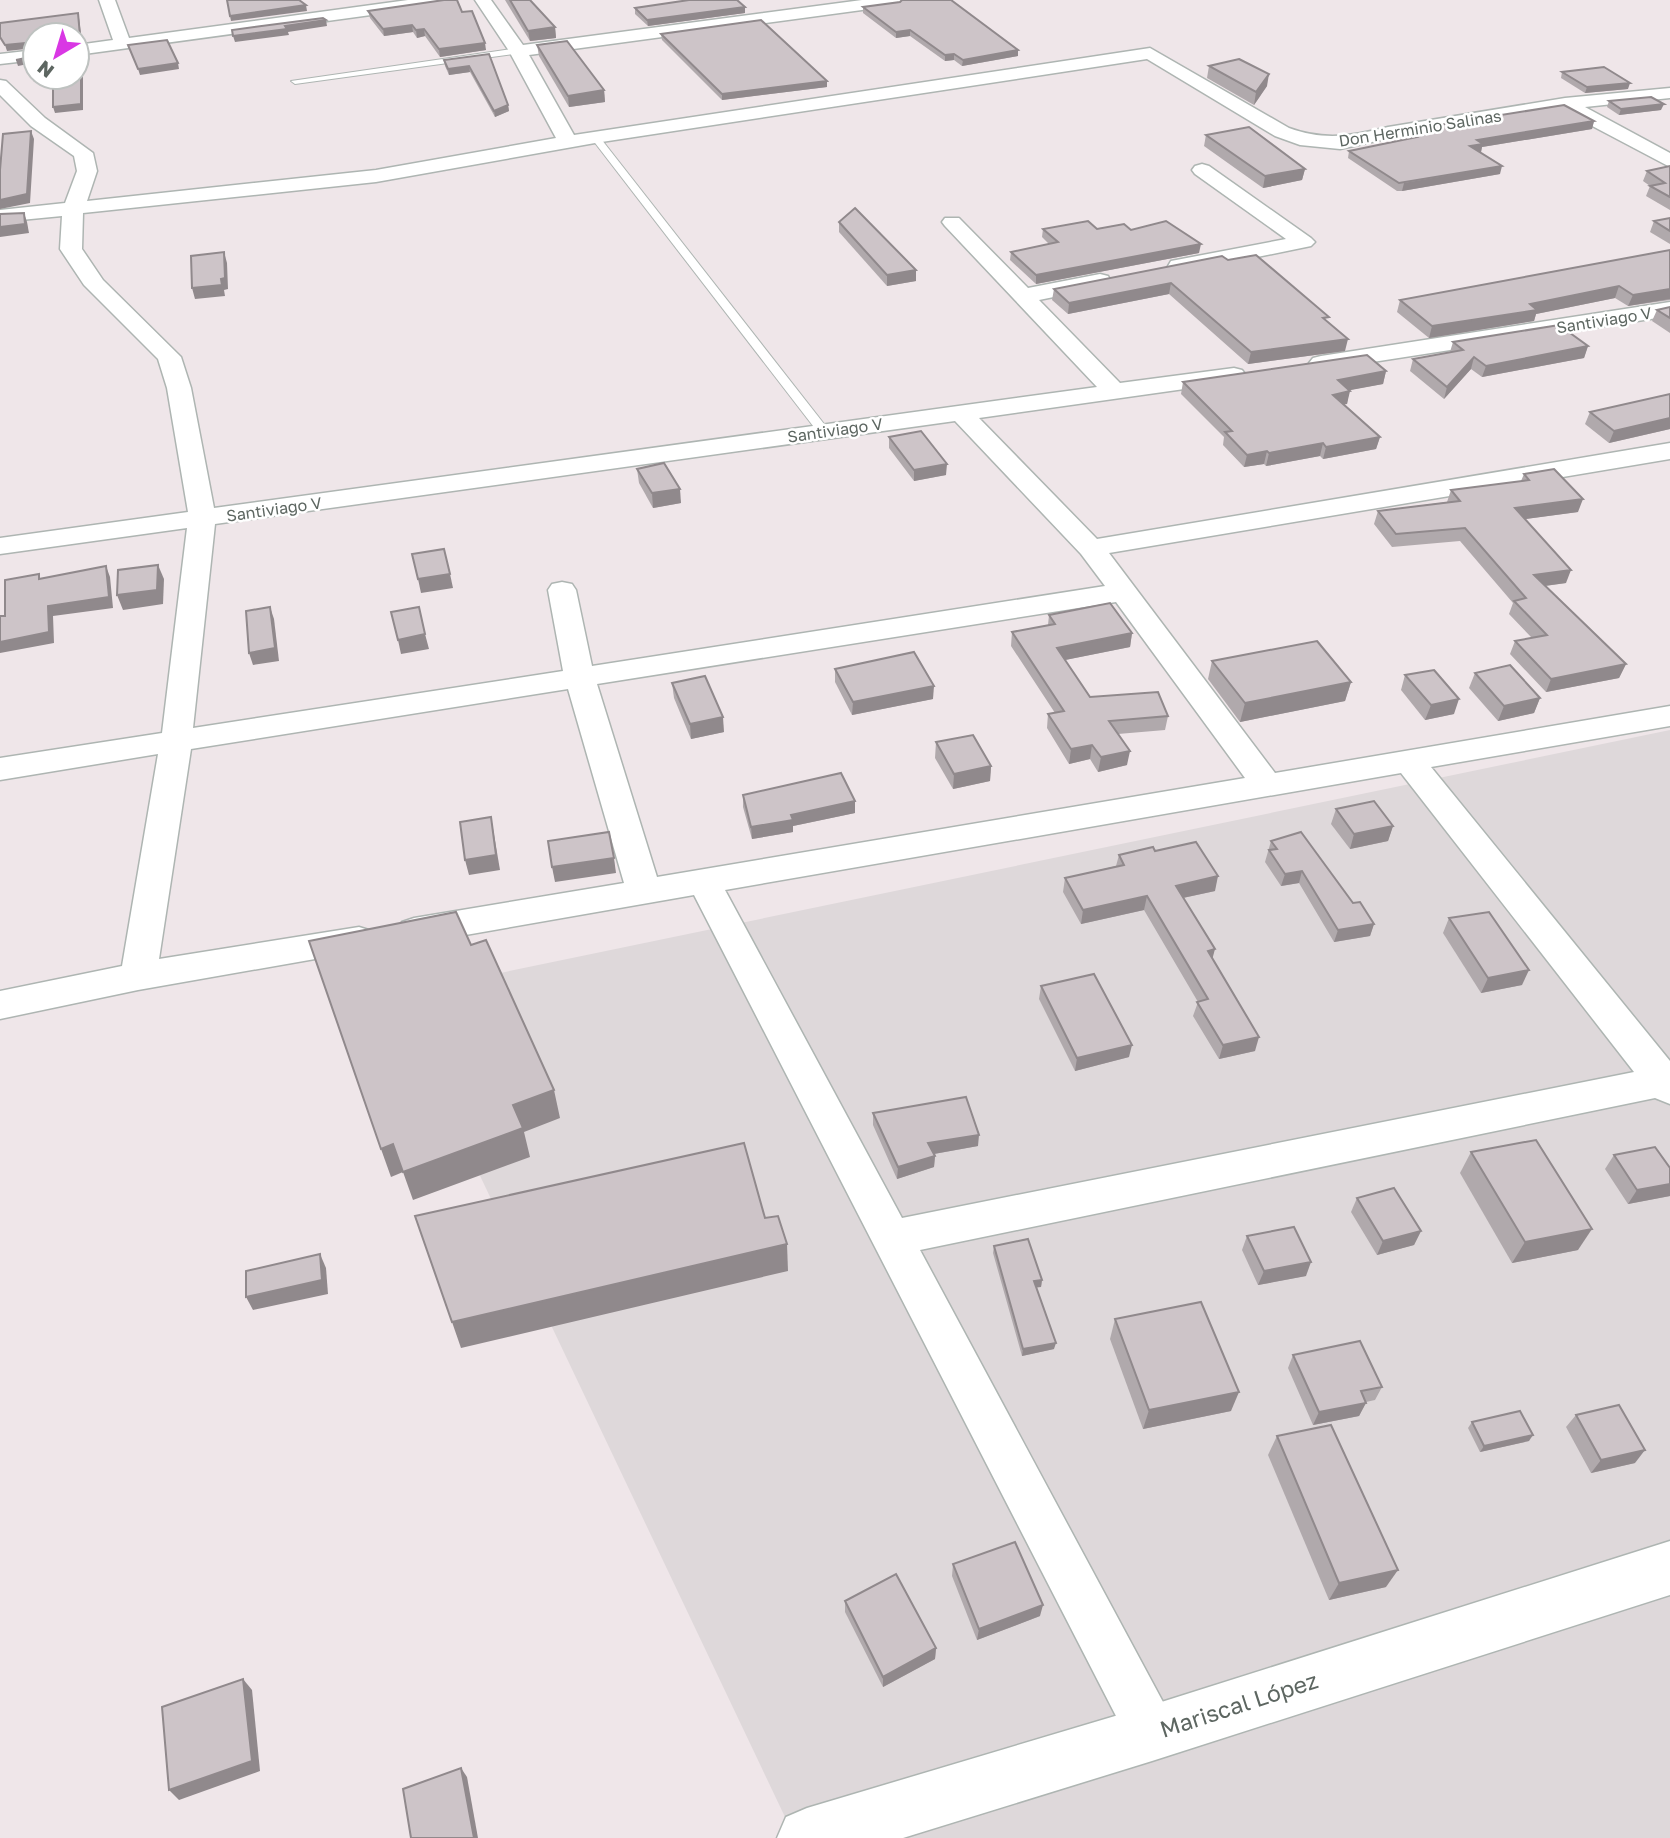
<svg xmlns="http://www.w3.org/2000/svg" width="1670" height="1838" viewBox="0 0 1670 1838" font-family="'Golos Text',sans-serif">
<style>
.industrial{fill:#ded8da}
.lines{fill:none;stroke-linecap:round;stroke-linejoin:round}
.service-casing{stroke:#aeb5b2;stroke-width:2}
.minor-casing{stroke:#aeb5b2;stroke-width:3}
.tertiary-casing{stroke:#aeb5b2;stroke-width:3}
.service{fill:#fff;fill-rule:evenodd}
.minor{fill:#fff;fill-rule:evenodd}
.tertiary{fill:#fff;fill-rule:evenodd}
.wall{fill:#b0a9ac}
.shaded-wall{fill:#90898c}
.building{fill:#cdc4c8;stroke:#90898c;stroke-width:2}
.labels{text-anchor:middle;stroke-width:5;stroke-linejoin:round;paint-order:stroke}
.far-street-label{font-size:16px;fill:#5d6661;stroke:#fff}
.near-street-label{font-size:23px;fill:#5d6661;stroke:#fff}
</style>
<rect width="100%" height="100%" fill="#efe6e9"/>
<path class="industrial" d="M1670 730V1838H795L394 995Z"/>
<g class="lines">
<g class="service-casing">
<g id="service">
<path d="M518 48 521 53 295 84 291 81Z"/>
<path d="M592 135H598L828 429V435H820L592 139Z"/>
</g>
</g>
<g class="minor-casing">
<g id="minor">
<path d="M99 0H115L129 38 408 0H452L444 5 77 55V45L113 40Z"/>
<path d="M475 0H491L523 45 862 0H907L899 5 529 55 574 135 1150 48 1289 128C1324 141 1353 136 1388 127L1565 98 1670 88V98L1585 107 1670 153V167L1562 110 1390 138 1340 149 1300 145 1275 136 1147 59 595 143 376 182 83 213 82 249 103 280 181 357 191 388 214 508 1097 387 945 226 942 222 945 218H959L1028 288 1100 274 1108 276 1111 281 1108 286 1039 300 1120 383 1234 368 1242 370 1246 375 1242 380 1234 382 979 418 1097 539 1670 443V459L1109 553 1275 773 1670 706V726L1431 767 1670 1061V1104L1655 1098 920 1250 1170 1715 1178 1733 1170 1751 1152 1759 1134 1751 694 895 414 944 402 940 396 931 402 922 414 918 624 883 568 689 191 749 159 959 359 927 372 931 377 940 372 949 138 990 0 1019V991L122 966 158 754 0 780V758L162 733 187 528 0 554V538L188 512 167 388 158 359 84 285 60 249 62 216 0 222V210L65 203 77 171 74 156 31 126 0 95V80L6 81 45 118 93 153 97 171 87 201 376 170 556 138 509 51ZM955 421 1081 554 1105 586 592 666 576 590 572 584 562 582 552 584 548 590 563 671 193 728 215 524ZM1116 602 1245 778 657 877 597 684ZM1401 773 1634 1072 902 1218 725 890Z"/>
<path d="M35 50V60L0 64V54Z"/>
<path d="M1202 164 1209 166 1311 238 1315 242 1311 246 1179 273 1171 271 1168 266 1171 261 1286 239 1195 174 1192 170 1195 166Z"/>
<path d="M1670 302V316L1321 370 1313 368 1309 363 1313 358 1321 356Z"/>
</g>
</g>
<g class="tertiary-casing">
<path id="tertiary" d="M1670 1541V1595L1152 1761 903 1838H777L786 1817 807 1808 1152 1705Z"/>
</g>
<use href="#service" class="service"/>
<use href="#minor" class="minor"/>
<use href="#tertiary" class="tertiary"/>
</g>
<g class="wall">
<path d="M505 0H530L555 27 556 38 530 41Z"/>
<path d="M900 2 1018 56 962 66 954 60 945 61 910 36 896 38 863 13V7Z"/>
<path d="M745 7V13L648 26 635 14V8Z"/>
<path d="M368 11 462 12 486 50 440 57 425 36 417 38 413 32 384 36 370 18Z"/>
<path d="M661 34 827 81V87L722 100 662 40Z"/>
<path d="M537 45 604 90 605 102 569 107 539 56Z"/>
<path d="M489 54 508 105 509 111 495 117 470 72 449 75 445 66 444 60Z"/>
<path d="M1209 66 1267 86 1254 105 1207 78Z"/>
<path d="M1562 72 1628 89 1585 93 1561 78Z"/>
<path d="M1609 101 1661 110 1619 115 1607 107Z"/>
<path d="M1594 121 1592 129 1482 147 1481 152H1479L1500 174 1402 191H1397L1348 158 1349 151 1406 139 1405 138 1407 130Z"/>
<path d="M1206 135 1305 169 1302 180 1263 188 1204 146Z"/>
<path d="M1670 166V210L1646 196 1650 186 1643 181 1647 171Z"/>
<path d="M1670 218V244L1650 232 1654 221Z"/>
<path d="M839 222 916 281 887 286 839 232Z"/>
<path d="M1043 229 1131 230 1199 253 1036 284 1010 260 1011 252 1049 244 1042 237Z"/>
<path d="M1670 250V300L1628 306 1615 298 1536 314 1534 321 1429 338 1397 312 1400 300Z"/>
<path d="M1228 260 1328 322 1345 351 1248 364 1169 294 1068 314 1052 300 1054 289Z"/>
<path d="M1670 307V333L1652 321 1657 310Z"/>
<path d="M1453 342 1588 346 1584 358 1482 377 1471 369 1444 399 1410 371 1413 359 1450 352Z"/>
<path d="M1386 371 1383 384 1349 390 1347 404H1344L1380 437 1376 449 1323 459 1320 456 1266 466 1264 464 1244 467 1223 445 1224 437 1181 394 1183 382Z"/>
<path d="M1670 394V429L1609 443 1585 424 1590 412Z"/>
<path d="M889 437 946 475 914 481 889 448Z"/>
<path d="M637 469 681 503 653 508 639 483Z"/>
<path d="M1524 474 1578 512 1525 519 1566 583 1545 586 1626 664 1619 678 1546 692 1510 654 1515 641 1532 638 1509 614 1513 603 1460 541 1392 547 1374 524 1378 511 1447 502 1451 490 1521 481Z"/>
<path d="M1049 615 1132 633 1130 647 1065 660 1090 697 1168 716 1165 730 1118 734 1127 765 1098 772 1090 759 1069 764 1047 728 1048 714 1055 713 1011 646 1012 632 1048 625Z"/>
<path d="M1212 661 1351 682 1345 701 1240 722 1208 679Z"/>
<path d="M835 669 933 699 852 715 835 682Z"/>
<path d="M1475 673 1540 698 1534 713 1498 721 1469 688Z"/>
<path d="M1405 675 1454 714 1425 720 1401 690Z"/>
<path d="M672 683 724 732 691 739 674 698Z"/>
<path d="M936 742 991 766 990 781 953 789 935 758Z"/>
<path d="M743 795 855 813 793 826V832L752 839 743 807Z"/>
<path d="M1336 809 1393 826 1388 841 1350 849 1331 824Z"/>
<path d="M1271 841 1353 903 1374 924 1370 936 1334 942 1299 883 1281 886 1265 862Z"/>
<path d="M1155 851 1215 891 1183 898 1255 1051 1219 1059 1193 1016 1198 1002 1144 910 1081 924 1063 892 1065 878 1116 866 1119 855Z"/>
<path d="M1449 918 1522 985 1481 993 1443 933Z"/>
<path d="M1041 986 1129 1057 1075 1071 1039 999Z"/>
<path d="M873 1113 978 1146 934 1154 935 1156 934 1167 897 1179 873 1125Z"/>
<path d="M1471 1152 1578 1250 1512 1263 1460 1173Z"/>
<path d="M1614 1155 1670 1196 1628 1204 1605 1169Z"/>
<path d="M1357 1198 1421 1231 1414 1245 1377 1255 1351 1212Z"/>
<path d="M1247 1236 1306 1276 1258 1285 1242 1250Z"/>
<path d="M994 1246 1042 1280 1041 1287H1036L1054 1349 1022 1356 993 1253Z"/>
<path d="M1115 1319 1231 1411 1143 1429 1110 1339Z"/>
<path d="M1293 1355 1382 1387 1375 1400 1366 1402 1359 1416 1313 1425 1288 1368Z"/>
<path d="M1576 1415 1635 1463 1591 1473 1566 1427Z"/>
<path d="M1472 1422 1529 1441 1480 1452 1468 1428Z"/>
<path d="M1277 1436 1386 1587 1329 1600 1268 1455Z"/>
<path d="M953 1564 1040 1616 977 1640 952 1576Z"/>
<path d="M845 1601 936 1648 935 1659 883 1687 845 1612Z"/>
</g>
<g class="shaded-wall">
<path d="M306 5 307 11 231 21 230 16Z"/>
<path d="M745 7V13L648 26 647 20Z"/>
<path d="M78 13 79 18 82 42 77 43Z"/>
<path d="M326 20 327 26 288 32 289 35 235 42 233 36 285 26Z"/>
<path d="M412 25 413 32 384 36 383 29Z"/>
<path d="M555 27 556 38 530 41 528 31Z"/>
<path d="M424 29 425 36 417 38 416 30Z"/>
<path d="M910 30V36L896 38V32Z"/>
<path d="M35 42V48L7 51 5 45Z"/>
<path d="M485 43 486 50 440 57 439 49Z"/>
<path d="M1018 50V56L962 66 963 60Z"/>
<path d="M81 51 83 57V110L55 113 53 107Z"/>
<path d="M954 54V60L945 61V55Z"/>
<path d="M26 58 28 64 18 66 16 60Z"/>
<path d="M178 63 179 69 140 75 138 69Z"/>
<path d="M469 66 470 72 449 75 448 69Z"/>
<path d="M1269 74 1267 86 1254 105 1256 92Z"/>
<path d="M32 76 55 77V79L34 82Z"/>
<path d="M827 81V87L722 100V94Z"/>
<path d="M1630 83 1628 89 1585 93 1587 87Z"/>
<path d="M604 90 605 102 569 107 568 96Z"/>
<path d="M1664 104 1661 110 1619 115 1621 109Z"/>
<path d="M508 105 509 111 495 117 494 111Z"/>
<path d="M1594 121 1592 129 1482 147 1481 152 1467 154 1470 146 1477 140Z"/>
<path d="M31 131 34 139 30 203 0 209V200Z"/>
<path d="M1502 166 1500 174 1402 191 1404 183Z"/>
<path d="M1305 169 1302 180 1263 188 1265 176Z"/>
<path d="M24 213 27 222 29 233 0 237V227Z"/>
<path d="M1201 244 1199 253 1036 284V275Z"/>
<path d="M224 252 227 263 228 289 224 290 225 296 195 299 192 288 221 279Z"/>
<path d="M916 270V281L887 286V275Z"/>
<path d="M1171 283 1169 294 1068 314 1069 303Z"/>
<path d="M1619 286 1615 298 1536 314 1534 321 1429 338 1432 326 1530 304Z"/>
<path d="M1670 289V299L1628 306 1633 295Z"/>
<path d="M1348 339 1345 351 1248 364 1251 352Z"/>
<path d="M1588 346 1584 358 1482 377 1486 366Z"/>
<path d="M1474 357 1471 369 1444 399 1447 387Z"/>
<path d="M1386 371 1383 384 1335 393 1338 380Z"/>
<path d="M1350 391 1347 404 1330 407 1333 395Z"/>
<path d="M1670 418V429L1609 443 1614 431Z"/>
<path d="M1380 437 1376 449 1323 459 1326 447Z"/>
<path d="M1323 443 1320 456 1266 466 1269 453Z"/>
<path d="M1267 451 1264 464 1244 467 1247 455Z"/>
<path d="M947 464 946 475 914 481V470Z"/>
<path d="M680 489 681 503 653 508 652 493Z"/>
<path d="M1583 499 1578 512 1510 521 1515 508Z"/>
<path d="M158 565 164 579 163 604 123 610 117 595Z"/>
<path d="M106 566 110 577 113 608 53 616 54 643 0 653V642L48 606Z"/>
<path d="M1571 570 1566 583 1529 588 1534 575Z"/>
<path d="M450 574 453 588 421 593 418 579Z"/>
<path d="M270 607 274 619 279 661 253 665 249 653Z"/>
<path d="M1132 633 1130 647 1055 662 1057 648Z"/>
<path d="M425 634 429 649 401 654 398 640Z"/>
<path d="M1626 664 1619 678 1546 692 1551 679Z"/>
<path d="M1351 682 1345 701 1240 722 1245 703Z"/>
<path d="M934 686 933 699 852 715 853 702Z"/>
<path d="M1540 698 1534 713 1498 721 1504 706Z"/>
<path d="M1459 699 1454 714 1425 720 1431 705Z"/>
<path d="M723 717 724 732 691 739 690 724Z"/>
<path d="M1092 745 1090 759 1069 764 1071 749Z"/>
<path d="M1130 751 1127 765 1098 772 1101 757Z"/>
<path d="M991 766 990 781 953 789 954 774Z"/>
<path d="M855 801V813L793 826V832L752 839 751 827 791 815Z"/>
<path d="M491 817 500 870 469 875 465 860Z"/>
<path d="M1393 826 1388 841 1350 849 1354 834Z"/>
<path d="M614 858 616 873 555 882 552 867Z"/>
<path d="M1302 871 1299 883 1281 886 1285 874Z"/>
<path d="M1218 876 1215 891 1173 900 1176 886Z"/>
<path d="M1147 896 1144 910 1081 924 1083 910Z"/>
<path d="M1374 924 1370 936 1334 942 1338 930Z"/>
<path d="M1215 949 1211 964 1208 951Z"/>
<path d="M1529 970 1522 985 1481 993 1488 978Z"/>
<path d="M1259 1037 1255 1051 1219 1059 1223 1045Z"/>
<path d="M1132 1045 1129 1057 1075 1071 1077 1058Z"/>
<path d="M554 1090 560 1118 524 1132 530 1157 413 1200 403 1172 513 1105Z"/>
<path d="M979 1135 978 1146 928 1155V1143Z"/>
<path d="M393 1144 403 1172 391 1177 381 1149Z"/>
<path d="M935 1156 934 1167 897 1179 898 1167Z"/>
<path d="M1670 1184V1196L1628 1204 1637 1190Z"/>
<path d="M1592 1229 1578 1250 1512 1263 1525 1242Z"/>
<path d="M1421 1231 1414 1245 1377 1255 1383 1241Z"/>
<path d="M787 1244 788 1271 461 1348 452 1322Z"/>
<path d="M320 1254 326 1268 328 1294 253 1310 246 1297Z"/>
<path d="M1311 1262 1306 1276 1258 1285 1264 1271Z"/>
<path d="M1042 1280 1041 1287 1033 1288 1034 1281Z"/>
<path d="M1056 1343 1054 1349 1022 1356 1023 1349Z"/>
<path d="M1239 1392 1231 1411 1143 1429 1149 1410Z"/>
<path d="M1366 1403 1359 1416 1313 1425 1319 1412Z"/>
<path d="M1533 1435 1529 1441 1480 1452 1484 1446Z"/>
<path d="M1645 1450 1635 1463 1591 1473 1601 1460Z"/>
<path d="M1398 1570 1386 1587 1329 1600 1339 1583Z"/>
<path d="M1043 1605 1040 1616 977 1640 979 1629Z"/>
<path d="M936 1648 935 1659 883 1687V1677Z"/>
<path d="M243 1679 252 1690 260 1771 179 1800 169 1790Z"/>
<path d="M461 1768 467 1777 478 1838H474Z"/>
</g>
<g class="building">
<path d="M227 0H299L306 5 230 16Z"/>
<path d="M444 0H457L462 12 472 11 485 43 439 49 424 29 416 30 412 25 383 29 368 11Z"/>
<path d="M510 0H530L555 27 528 31Z"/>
<path d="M689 0H737L745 7 647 20 635 8Z"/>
<path d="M902 0H951L1018 50 963 60 954 54 945 55 910 30 896 32 863 7 900 2Z"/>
<path d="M78 13 80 36 35 35V76H32L26 58 16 60 35 56V42L5 45 0 37V23Z"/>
<path d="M323 18 326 20 285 26 287 29 233 36 232 30Z"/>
<path d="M761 20 827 81 722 94 661 34Z"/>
<path d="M167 40 178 63 138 69 128 45Z"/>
<path d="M567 41 604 90 568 96 537 45Z"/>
<path d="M77 50 81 51V104L53 107V77H77Z"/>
<path d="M489 54 508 105 494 111 469 66 448 69 444 60Z"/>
<path d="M1239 59 1269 74 1256 92 1209 66Z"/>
<path d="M1604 67 1630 83 1587 87 1562 72Z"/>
<path d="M1651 97 1664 104 1621 109 1609 101Z"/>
<path d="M1564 105 1594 121 1477 140 1483 144 1470 146 1502 166 1399 183 1349 151 1417 137 1407 130Z"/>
<path d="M1249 127 1305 169 1265 176 1206 135Z"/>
<path d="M31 131 27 194 0 200V170L3 134Z"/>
<path d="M1670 166V197L1650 186 1665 183 1647 171Z"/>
<path d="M855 208 916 270 887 275 839 222Z"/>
<path d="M24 213 25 224 0 227V214Z"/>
<path d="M1670 218V231L1654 221Z"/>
<path d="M1088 221 1097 229 1124 224 1131 230 1166 221 1201 244 1036 275 1011 252 1058 242 1043 229Z"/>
<path d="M1670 250V289L1633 295 1619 286 1530 304 1537 310 1432 326 1400 300Z"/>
<path d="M224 252 225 278 221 279 222 285 192 288 191 256Z"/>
<path d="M1256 255 1329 317 1323 318 1348 339 1251 352 1171 283 1069 303 1054 289 1222 256 1228 260Z"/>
<path d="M1670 307V318L1657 310Z"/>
<path d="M1559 325 1588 346 1486 366 1474 357 1447 387 1413 359 1463 350 1453 342Z"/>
<path d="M1367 355 1386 371 1338 380 1350 391 1333 395 1380 437 1326 447 1323 443 1269 453 1267 451 1247 455 1225 432 1232 431 1183 382Z"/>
<path d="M1670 394V418L1614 431 1590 412Z"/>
<path d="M921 431 947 464 914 470 889 437Z"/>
<path d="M664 463 680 489 652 493 637 469Z"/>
<path d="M1554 469 1583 499 1515 508 1571 570 1534 575 1626 664 1551 679 1515 641 1547 635 1514 601 1526 598 1465 528 1396 534 1378 511 1460 501 1451 490 1529 480 1524 474Z"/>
<path d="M444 549 450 574 418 579 412 554Z"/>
<path d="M158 565 157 590 117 595 118 570Z"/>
<path d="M106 566 109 597 48 606 49 632 0 642V616H5V580L39 574V579Z"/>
<path d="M1110 603 1132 633 1057 648 1090 697 1158 692 1168 716 1109 721 1130 751 1101 757 1092 745 1071 749 1048 714 1064 711 1012 632 1055 624 1049 615Z"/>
<path d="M270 607 275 648 249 653 246 611Z"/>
<path d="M419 607 425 634 398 640 391 612Z"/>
<path d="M1317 641 1351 682 1245 703 1212 661Z"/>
<path d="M914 652 934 686 853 702 835 669Z"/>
<path d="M1510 665 1540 698 1504 706 1475 673Z"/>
<path d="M1434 670 1459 699 1431 705 1405 675Z"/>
<path d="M705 676 723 717 690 724 672 683Z"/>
<path d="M973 735 991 766 954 774 936 742Z"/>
<path d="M841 773 855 801 791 815 793 820 751 827 743 795Z"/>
<path d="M1374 801 1393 826 1354 834 1336 809Z"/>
<path d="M491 817 496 855 465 860 460 822Z"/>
<path d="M609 832 614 858 552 867 548 841Z"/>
<path d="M1301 832 1353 903 1360 902 1374 924 1338 930 1302 871 1285 874 1269 850 1277 849 1271 841Z"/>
<path d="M1196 842 1218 876 1176 886 1215 949 1208 951 1259 1037 1223 1045 1197 1002 1208 999 1147 896 1083 910 1065 878 1124 865 1119 855 1153 847 1155 851Z"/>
<path d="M456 912 471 945 486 940 554 1090 513 1105 523 1128 403 1172 393 1144 381 1149 309 941Z"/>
<path d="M1489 912 1529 970 1488 978 1449 918Z"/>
<path d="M1094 974 1132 1045 1077 1058 1041 986Z"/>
<path d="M966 1097 979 1135 928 1143 935 1156 898 1167 873 1113Z"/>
<path d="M1536 1140 1592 1229 1525 1242 1471 1152Z"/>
<path d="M744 1143 765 1218 778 1216 787 1244 452 1322 415 1216Z"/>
<path d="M1655 1147 1670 1168V1184L1637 1190 1614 1155Z"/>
<path d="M1394 1188 1421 1231 1383 1241 1357 1198Z"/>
<path d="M1294 1227 1311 1262 1264 1271 1247 1236Z"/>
<path d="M1028 1239 1042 1280 1034 1281 1056 1343 1023 1349 994 1246Z"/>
<path d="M320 1254 322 1280 246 1297V1271Z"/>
<path d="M1201 1302 1239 1392 1149 1410 1115 1319Z"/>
<path d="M1360 1341 1382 1387 1361 1391 1366 1403 1319 1412 1293 1355Z"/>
<path d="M1619 1405 1645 1450 1601 1460 1576 1415Z"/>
<path d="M1520 1411 1533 1435 1484 1446 1472 1422Z"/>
<path d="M1331 1425 1398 1570 1339 1583 1277 1436Z"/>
<path d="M1015 1542 1043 1605 979 1629 953 1564Z"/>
<path d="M896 1574 936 1648 883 1677 845 1601Z"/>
<path d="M243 1679 252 1761 169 1790 162 1707Z"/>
<path d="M461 1768 474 1838H411L403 1789Z"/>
</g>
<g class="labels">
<g class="far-street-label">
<text transform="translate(1420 128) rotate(-9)" y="6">Don Herminio Salinas</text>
<text transform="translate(1604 320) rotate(-9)" y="6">Santiviago V</text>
<text transform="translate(835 430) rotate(-8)" y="6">Santiviago V</text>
<text transform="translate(274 509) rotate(-8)" y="6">Santiviago V</text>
</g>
<g class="near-street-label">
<text transform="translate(1239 1705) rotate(-18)" y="8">Mariscal López</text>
</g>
</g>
<g transform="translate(56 56) rotate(218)"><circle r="33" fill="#ffffff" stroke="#bec2c0" stroke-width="2"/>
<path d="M0-5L12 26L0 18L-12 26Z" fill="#d937e4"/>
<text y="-10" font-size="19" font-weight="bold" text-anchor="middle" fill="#5d6661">N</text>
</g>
</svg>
